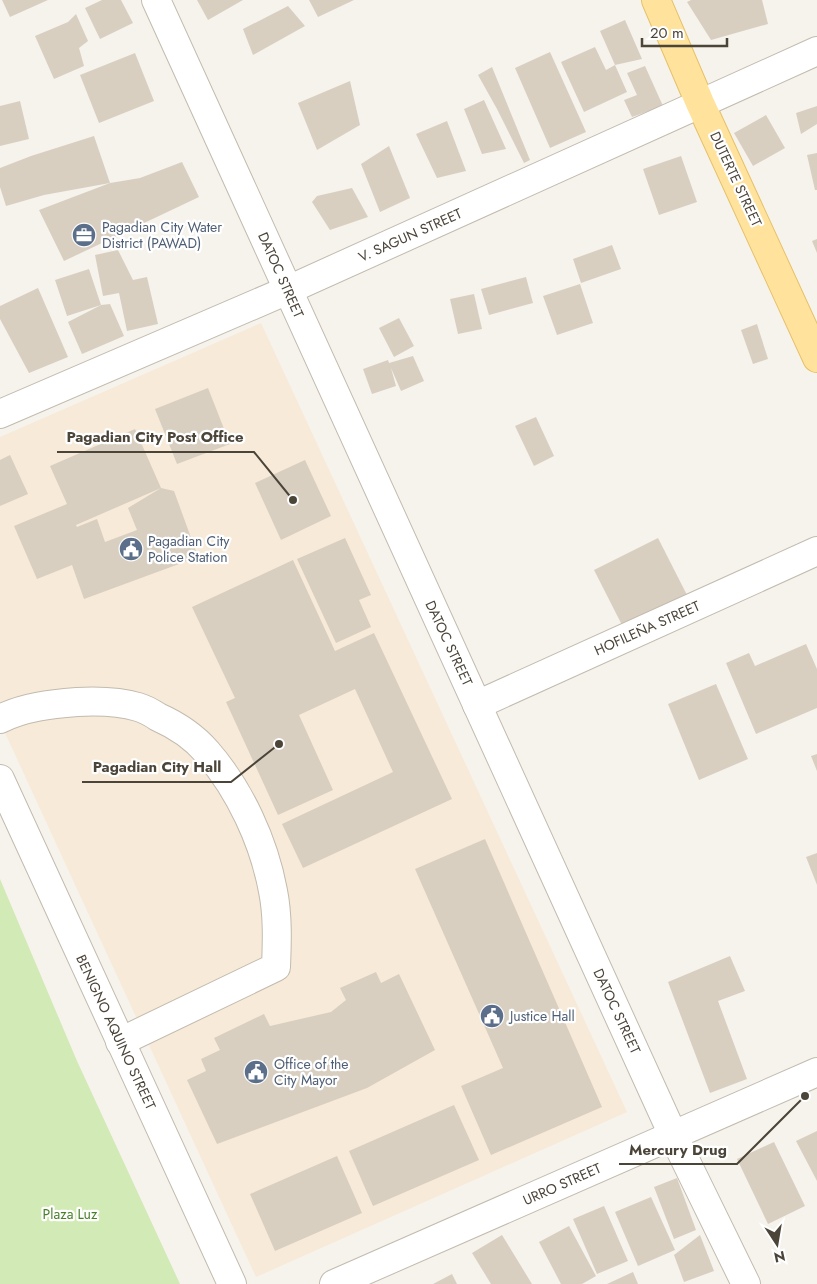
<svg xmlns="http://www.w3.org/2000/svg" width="817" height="1284" viewBox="0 0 817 1284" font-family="Jost,sans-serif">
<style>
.commercial{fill:#f7ead8}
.green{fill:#d2eab5}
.building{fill:#d8cfc1;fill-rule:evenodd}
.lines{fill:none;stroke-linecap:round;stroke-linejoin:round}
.minor-casing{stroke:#c2bbae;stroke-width:30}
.major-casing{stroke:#e6c16a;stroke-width:30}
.minor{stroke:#fff;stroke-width:28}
.major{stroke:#ffe39c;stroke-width:28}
.labels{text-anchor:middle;stroke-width:4.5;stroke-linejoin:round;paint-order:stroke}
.street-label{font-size:14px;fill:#4b4439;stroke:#fff}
.service-label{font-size:14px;fill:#4e5e75;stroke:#fff;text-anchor:start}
.park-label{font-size:14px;fill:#4a7f2a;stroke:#fff}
.leader{fill:none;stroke:#4b4439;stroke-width:2}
.callout-dot{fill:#4b4439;stroke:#fff;stroke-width:2}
.callout-label{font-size:15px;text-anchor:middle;font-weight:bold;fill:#4b4439;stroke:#fff;stroke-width:4.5;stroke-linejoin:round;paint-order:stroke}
</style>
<rect width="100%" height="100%" fill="#f6f3ec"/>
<path class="commercial" d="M261 323 627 1112 256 1277 0 722V437Z"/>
<path class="green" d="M0 879 77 1061 180 1284H0Z"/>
<g class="building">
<path d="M2 0H48L10 17Z"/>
<path d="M102 0H121L133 23 100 39 85 8Z"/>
<path d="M197 0H243L208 20Z"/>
<path d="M309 0H354L318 17Z"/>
<path d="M691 0H762L768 24 711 40 687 2Z"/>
<path d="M288 6 305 26 253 55 243 29Z"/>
<path d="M76 14 88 41 79 48 84 66 54 79 35 36 68 22Z"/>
<path d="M625 20 642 59 615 65 600 31Z"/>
<path d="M595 47 606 70 615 65 627 92 584 112 561 62Z"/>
<path d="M550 52 586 132 550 148 515 68Z"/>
<path d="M135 53 154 101 99 123 80 75Z"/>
<path d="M645 66 663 106 632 117 624 100 637 95 627 73Z"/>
<path d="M492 67 530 160 524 163 497 109 478 75Z"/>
<path d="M350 81 360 125 317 150 298 103Z"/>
<path d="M484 100 506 149 482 154 464 109Z"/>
<path d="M20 101 29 139 0 146V106Z"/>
<path d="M817 106V124L801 134 796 113Z"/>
<path d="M766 115 785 148 753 166 734 133Z"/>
<path d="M447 121 466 171 437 178 416 134Z"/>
<path d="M94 136 110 183 44 195 6 206 0 187V168L31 156Z"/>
<path d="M389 146 410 198 380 212 361 164Z"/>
<path d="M817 153V190H815L807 155Z"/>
<path d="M681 156 697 202 659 215 643 169Z"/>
<path d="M182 162 199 197 64 261 39 210 110 183 140 178Z"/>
<path d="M352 188 368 217 330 230 312 202 317 196Z"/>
<path d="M817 239V253L812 241Z"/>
<path d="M612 245 621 269 581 283 573 259Z"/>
<path d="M118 250 133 280 147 277 158 324 127 331 119 293 103 296 95 255Z"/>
<path d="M89 269 101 305 67 316 55 280Z"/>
<path d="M526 277 533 303 489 315 481 289Z"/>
<path d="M580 284 593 323 557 335 543 296Z"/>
<path d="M38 288 68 357 29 373 0 319V306Z"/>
<path d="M474 294 482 329 458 334 450 299Z"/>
<path d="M110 304 124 336 82 354 68 322 101 305Z"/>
<path d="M399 318 414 346 394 357 379 328Z"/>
<path d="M757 324 768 359 753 364 741 330Z"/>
<path d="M413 356 424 381 401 391 391 368 396 386 372 394 363 369 388 360 389 363Z"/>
<path d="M208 388 230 444 177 464 155 409Z"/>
<path d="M536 417 554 456 534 466 515 426Z"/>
<path d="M135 429 161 488 174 491 198 557 84 599 72 565 37 579 14 526 67 504 50 466ZM161 488 128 508 137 530 105 542 97 519 77 527 76 525Z"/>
<path d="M10 455 28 494 0 506V460Z"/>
<path d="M305 460 331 516 281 540 255 483Z"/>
<path d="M345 538 371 595 359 600 371 627 336 643 297 559Z"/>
<path d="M658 538 687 595 623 627 594 570Z"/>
<path d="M293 560 335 651 374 633 452 799 303 868 282 824 393 772 355 689 299 715 333 790 278 815 226 702 235 698 192 607Z"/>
<path d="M806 644 817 669V708L756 734 726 663 749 653 755 666Z"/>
<path d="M716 684 748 759 699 780 668 704Z"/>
<path d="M817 754V771L811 756Z"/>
<path d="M485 839 602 1107 491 1155 461 1086 503 1068 415 869Z"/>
<path d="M817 853V885L806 857Z"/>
<path d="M730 956 745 991 718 1001 747 1079 710 1093 668 982Z"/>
<path d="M376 972 381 983 399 974 435 1050 367 1088 217 1144 187 1080 206 1071 201 1059 220 1050 214 1038 264 1014 270 1026 331 1012 346 1000 340 988Z"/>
<path d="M454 1105 479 1160 373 1206 349 1151Z"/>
<path d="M817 1131V1181L796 1141Z"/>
<path d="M774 1142 805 1206 768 1224 737 1159Z"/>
<path d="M337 1156 362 1213 275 1251 250 1194Z"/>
<path d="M677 1178 696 1230 674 1239 654 1187Z"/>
<path d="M651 1197 675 1250 638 1266 615 1212Z"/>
<path d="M604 1206 628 1261 597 1274 573 1219Z"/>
<path d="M569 1226 596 1276 582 1284H561L539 1242Z"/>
<path d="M502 1235 532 1284H491L472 1253Z"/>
<path d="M700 1235 714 1271 684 1282 674 1255Z"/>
<path d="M633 1272 638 1284H607Z"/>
<path d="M452 1274 457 1284H433Z"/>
</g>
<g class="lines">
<g class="minor-casing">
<g id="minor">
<path d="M156 0 673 1135 746 1284"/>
<path d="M0 414 288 290 817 51"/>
<path d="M477 705 817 551"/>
<path d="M0 719C24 707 51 704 77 702 97 701 118 701 138 707 145 709 152 713 158 717 176 725 194 737 207 752 240 790 264 842 273 891 278 916 277 942 276 967L120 1042"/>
<path d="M0 779 232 1284"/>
<path d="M334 1284 817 1072"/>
</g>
</g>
<g class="major-casing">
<path id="major" d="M656 0 700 103 817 358"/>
</g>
<use href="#minor" class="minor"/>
<use href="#major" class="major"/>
</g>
<defs>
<g id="office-disc" transform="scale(1.25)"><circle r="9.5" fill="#5c6f8a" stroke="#fff"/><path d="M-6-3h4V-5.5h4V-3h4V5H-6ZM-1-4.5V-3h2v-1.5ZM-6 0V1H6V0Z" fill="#fff"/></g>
<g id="civic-disc" transform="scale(1.25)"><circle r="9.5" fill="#5c6f8a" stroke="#fff"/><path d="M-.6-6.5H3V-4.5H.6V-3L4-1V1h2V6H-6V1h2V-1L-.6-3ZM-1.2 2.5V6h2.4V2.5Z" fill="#fff"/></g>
</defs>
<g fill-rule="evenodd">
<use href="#office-disc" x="84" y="235"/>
<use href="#civic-disc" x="131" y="549"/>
<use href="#civic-disc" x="492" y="1016"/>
<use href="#civic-disc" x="256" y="1072"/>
</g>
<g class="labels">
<g class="street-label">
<text transform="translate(736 179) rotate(65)" y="5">DUTERTE STREET</text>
<text transform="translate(410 235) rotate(-24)" y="5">V. SAGUN STREET</text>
<text transform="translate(281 275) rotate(66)" y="5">DATOC STREET</text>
<text transform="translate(647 628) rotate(-24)" y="5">HOFILEÑA STREET</text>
<text transform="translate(449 643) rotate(65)" y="5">DATOC STREET</text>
<text transform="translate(617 1011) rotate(65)" y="5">DATOC STREET</text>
<text transform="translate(116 1032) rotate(65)" y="5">BENIGNO AQUINO STREET</text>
<text transform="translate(562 1184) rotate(-24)" y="5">URRO STREET</text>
</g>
<g class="service-label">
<text x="102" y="232">Pagadian City Water<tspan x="102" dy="16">District (PAWAD)</tspan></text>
<text x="148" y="546">Pagadian City<tspan x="148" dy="16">Police Station</tspan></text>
<text x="510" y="1021">Justice Hall</text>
<text x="274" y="1069">Office of the<tspan x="274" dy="16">City Mayor</tspan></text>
</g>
<g class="park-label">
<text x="70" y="1219">Plaza Luz</text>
</g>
</g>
<path class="leader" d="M293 500L254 452H57M279 744L231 782H82M805 1096L737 1164H619"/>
<g class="callout-dot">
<circle cx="293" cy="500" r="5"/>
<circle cx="279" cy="744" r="5"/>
<circle cx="805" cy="1096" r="5"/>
</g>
<g class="callout-label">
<text x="155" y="442">Pagadian City Post Office</text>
<text x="157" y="772">Pagadian City Hall</text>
<text x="678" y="1155">Mercury Drug</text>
</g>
<g transform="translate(777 1244) rotate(168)" stroke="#ffffff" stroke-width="4" paint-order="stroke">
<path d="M0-4L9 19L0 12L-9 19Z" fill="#4b4439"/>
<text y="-8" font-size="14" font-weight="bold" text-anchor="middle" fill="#4b4439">N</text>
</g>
<path d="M642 38v8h85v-8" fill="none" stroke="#4b4439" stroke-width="2.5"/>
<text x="650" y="38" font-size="15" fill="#4b4439" stroke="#ffffff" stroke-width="4" paint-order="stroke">20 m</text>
</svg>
